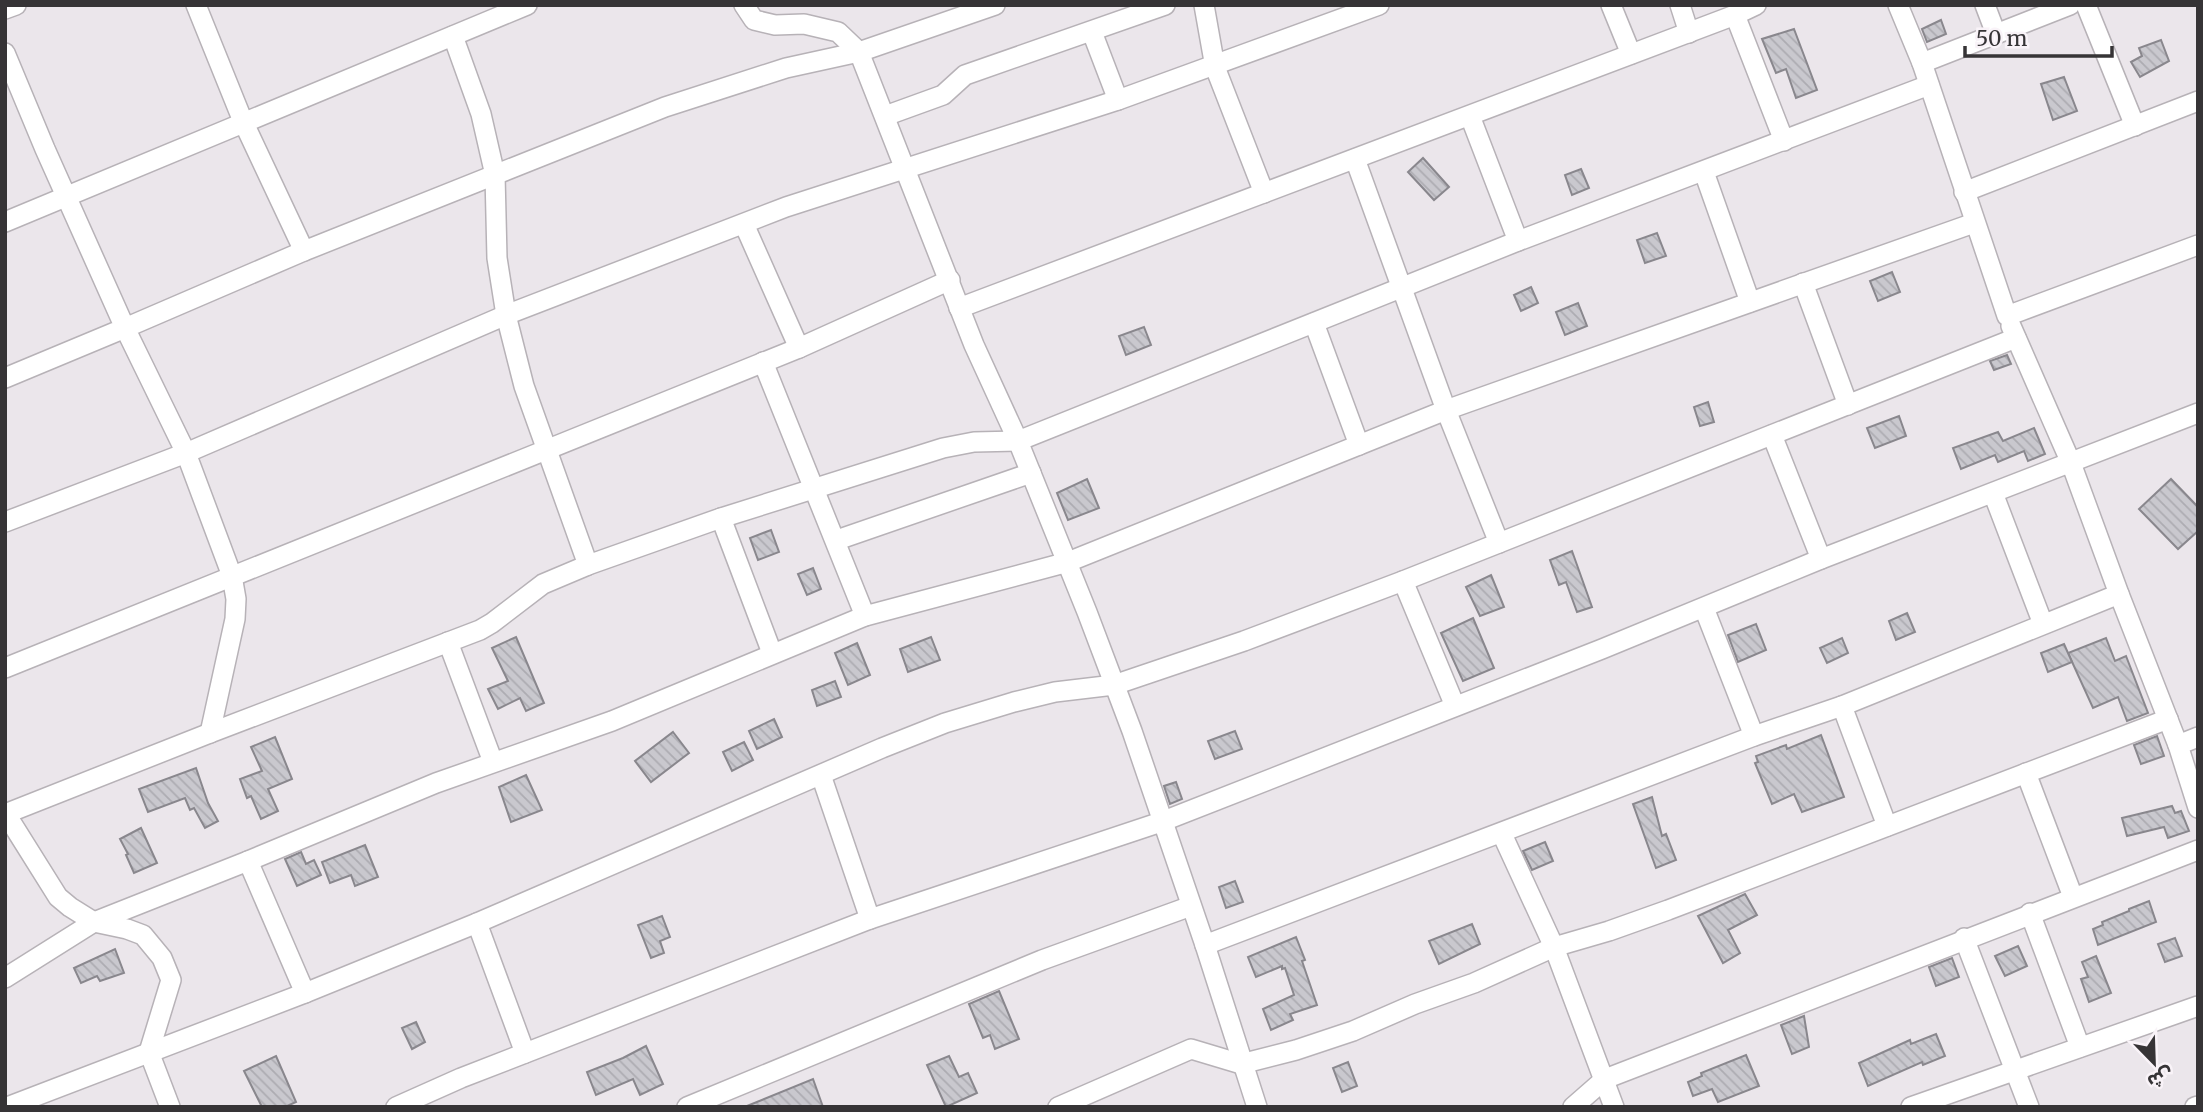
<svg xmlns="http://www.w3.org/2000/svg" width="2203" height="1112" viewBox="0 0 2203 1112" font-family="Merriweather,'Noto Sans Arabic',serif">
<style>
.building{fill:url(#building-back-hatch);stroke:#89878d;stroke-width:2}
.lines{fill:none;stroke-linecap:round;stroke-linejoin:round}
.minor-casing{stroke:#b7b2b7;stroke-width:22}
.minor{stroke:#fff;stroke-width:19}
</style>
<defs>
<pattern id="building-back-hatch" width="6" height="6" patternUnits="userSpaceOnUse" patternTransform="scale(1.75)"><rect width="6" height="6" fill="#c9c8ce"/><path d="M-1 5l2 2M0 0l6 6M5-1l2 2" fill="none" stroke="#adacb2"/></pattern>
</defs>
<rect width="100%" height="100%" fill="#ebe6eb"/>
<g class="building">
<path d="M1941 20 1946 34 1927 42 1922 29Z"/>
<path d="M1794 29 1817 90 1796 98 1786 69 1776 73 1762 39Z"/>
<path d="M2161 40 2169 61 2140 77 2131 62 2142 56 2139 48Z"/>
<path d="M2064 77 2077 111 2053 120 2041 84Z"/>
<path d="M1423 158 1449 187 1434 200 1408 172Z"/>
<path d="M1581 169 1589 188 1572 195 1565 175Z"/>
<path d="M1657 233 1666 256 1645 263 1637 240Z"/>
<path d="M1892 272 1900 292 1878 301 1870 281Z"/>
<path d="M1531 287 1538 303 1521 311 1514 295Z"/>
<path d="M1578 303 1587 326 1565 335 1556 312Z"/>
<path d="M1144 327 1151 345 1126 355 1119 336Z"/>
<path d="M2007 355 2011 364 1994 370 1990 361Z"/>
<path d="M1708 402 1714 422 1700 426 1694 407Z"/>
<path d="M1899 416 1906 436 1875 448 1867 428Z"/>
<path d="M2034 428 2045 454 2028 461 2024 451 1998 462 1995 455 1961 469 1953 448 1998 432 2003 441Z"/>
<path d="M1087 479 1099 508 1068 520 1057 493Z"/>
<path d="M2171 479 2198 507V531L2178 549 2139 509Z"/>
<path d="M771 530 779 552 758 560 750 538Z"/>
<path d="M1572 551 1592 607 1577 612 1566 582 1559 585 1550 560Z"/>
<path d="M813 568 821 589 807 595 798 574Z"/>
<path d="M1491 575 1504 607 1480 616 1466 587Z"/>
<path d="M1907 613 1915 632 1896 640 1889 621Z"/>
<path d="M1473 618 1494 668 1463 681 1441 633Z"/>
<path d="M1756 624 1766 650 1738 662 1728 635Z"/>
<path d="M516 637 544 703 526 711 520 698 498 709 488 689 508 681 492 648Z"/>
<path d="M931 637 940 660 908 672 900 649Z"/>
<path d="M1842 638 1848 653 1827 663 1820 648Z"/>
<path d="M2106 638 2115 661 2126 656 2148 713 2127 721 2118 697 2093 708 2068 653Z"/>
<path d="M857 643 870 675 848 685 835 653Z"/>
<path d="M2064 644 2072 662 2048 672 2041 653Z"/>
<path d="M835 681 841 697 817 706 812 690Z"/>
<path d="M774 719 782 737 757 749 749 731Z"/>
<path d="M1235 731 1242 749 1215 759 1208 741Z"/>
<path d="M673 732 689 753 651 782 635 761Z"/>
<path d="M1821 735 1844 797 1802 812 1794 794 1772 804 1755 763 1758 762 1756 756 1786 745 1787 749Z"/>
<path d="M2157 736 2164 756 2141 764 2134 745Z"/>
<path d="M275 737 292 779 268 789 278 811 261 819 251 796 247 798 240 779 262 771 251 747Z"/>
<path d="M744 742 753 760 732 771 723 752Z"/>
<path d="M196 768 208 803 218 821 205 828 194 808 190 810 185 798 148 812 139 789Z"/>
<path d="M526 775 542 810 511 822 499 787Z"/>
<path d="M1176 782 1182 799 1170 804 1164 786Z"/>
<path d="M1652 797 1662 836 1666 834 1676 860 1656 868 1633 804Z"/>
<path d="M2172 806 2175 813 2181 811 2189 831 2168 838 2164 827 2127 836 2122 818Z"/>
<path d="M141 828 157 863 134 873 126 855 128 854 120 839Z"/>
<path d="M1545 842 1553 861 1532 870 1523 851Z"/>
<path d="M365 845 378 877 355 886 351 875 330 883 322 862Z"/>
<path d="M301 852 306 864 314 860 321 875 297 886 285 859Z"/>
<path d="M1235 881 1243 902 1226 908 1219 887Z"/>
<path d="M1745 894 1757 915 1728 930 1740 953 1723 963 1698 916Z"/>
<path d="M2149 901 2156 922 2098 945 2093 929 2103 925 2102 922 2129 911V909Z"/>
<path d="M662 916 670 937 660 941 664 953 651 958 638 925Z"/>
<path d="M1472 924 1480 944 1439 964 1429 941Z"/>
<path d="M1296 937 1305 960 1302 961 1317 1005 1290 1014 1293 1020 1271 1030 1263 1009 1294 995 1285 968 1282 969V966L1256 977 1248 957Z"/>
<path d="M2175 938 2182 956 2165 962 2158 944Z"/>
<path d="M2018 946 2027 966 2005 976 1995 956Z"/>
<path d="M115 949 124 973 100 981 97 976 81 983 74 968Z"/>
<path d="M2096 956 2111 993 2089 1002 2081 979 2088 977 2082 962Z"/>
<path d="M1952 958 1959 977 1936 986 1929 967Z"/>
<path d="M999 991 1019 1039 995 1049 990 1035 983 1038 969 1004Z"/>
<path d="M1804 1016 1809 1047 1792 1054 1781 1025Z"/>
<path d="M416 1022 425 1042 412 1049 402 1028Z"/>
<path d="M1936 1034 1945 1056 1923 1065 1922 1062 1868 1086 1859 1063 1910 1040 1911 1044Z"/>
<path d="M646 1046 663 1084 640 1095 633 1079 596 1095 587 1072 623 1058Z"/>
<path d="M1746 1055 1759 1086 1718 1102 1712 1089 1693 1096 1688 1082 1702 1076 1701 1073Z"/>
<path d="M276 1056 296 1102 285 1107H262L244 1071Z"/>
<path d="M949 1056 959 1077 968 1073 977 1093 946 1107 927 1065Z"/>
<path d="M1348 1062 1357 1086 1342 1092 1333 1068Z"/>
<path d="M813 1079 823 1107H747V1106Z"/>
</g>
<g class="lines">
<g class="minor-casing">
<g id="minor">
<path d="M196 5 242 119 304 251"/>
<path d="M744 5 754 20 775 25 804 24 838 32 859 52 974 345 1018 441 1087 612 1132 731 1205 945 1257 1107"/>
<path d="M1204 5 1215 67 1264 193"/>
<path d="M1611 5 1631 54"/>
<path d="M1680 5 1689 33"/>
<path d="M1898 5 1922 63 2007 316 2198 245"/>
<path d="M1985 5 1996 34"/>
<path d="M2086 5 2135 126"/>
<path d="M5 9 16 5"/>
<path d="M1735 15 1784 141"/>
<path d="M1092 32 1118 100"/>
<path d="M453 36 481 114 495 175 497 258 506 315 524 386 588 565"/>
<path d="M5 53 45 149 125 328 5 378"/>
<path d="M1922 63 2070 5"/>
<path d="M885 116 943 95 965 75 1165 5"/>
<path d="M1470 116 1518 241"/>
<path d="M1355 159 1446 410 1499 543"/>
<path d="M1704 172 1750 302"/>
<path d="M1964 192 2198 101"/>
<path d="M5 222 527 5"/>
<path d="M744 224 799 348"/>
<path d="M1803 283 1848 405"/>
<path d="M959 308 1735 15 1756 5"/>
<path d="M1314 323 1359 445"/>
<path d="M2011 326 2071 463 2119 594 2178 745 2198 808"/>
<path d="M763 362 865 616"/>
<path d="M1772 435 1821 559"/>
<path d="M1993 493 2043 624"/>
<path d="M721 518 772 653"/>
<path d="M5 522 186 453 506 315 786 207 1118 100 1379 5"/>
<path d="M837 540 1031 473"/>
<path d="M1403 581 1455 706"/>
<path d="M1704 608 1754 736"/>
<path d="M448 642 493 762"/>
<path d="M5 668 799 348 950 280"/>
<path d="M1842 706 1887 826"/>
<path d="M210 733 235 619 236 599 232 576 186 453 125 328 304 251 665 107 786 68 859 52 995 5"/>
<path d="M2178 745 2198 737"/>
<path d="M2026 773 2073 897"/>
<path d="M821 775 870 919"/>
<path d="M5 814 210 733 480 630 492 623 543 584 588 565 721 518 943 448 974 442 1018 441 1518 241 1929 85"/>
<path d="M6 814 58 897 70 907 94 922 127 929 143 935 162 958 171 980 149 1052 170 1107"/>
<path d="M1502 834 1554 947 1614 1107"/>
<path d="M248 861 305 993"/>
<path d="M2030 913 2080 1047"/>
<path d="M477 923 525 1053"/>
<path d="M1964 938 2029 1107"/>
<path d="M1205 945 1754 736 1842 706 2119 594"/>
<path d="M5 978 94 922 248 861 436 783 612 721 865 616 1068 562 1446 410 1974 223"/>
<path d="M7 1107 305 993 477 923 882 748 945 723 1014 702 1055 692 1114 685 1244 641 1403 581 2016 338"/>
<path d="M396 1107 461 1078 870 919 1161 822 1602 649 1821 559 2198 413"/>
<path d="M687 1107 1042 960 1191 906"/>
<path d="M1058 1107 1191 1049 1241 1064 1296 1050 1353 1031 1415 1004 1474 983 1554 947 1609 931 1668 910 2168 719"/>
<path d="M1573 1107 1605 1079 2198 850"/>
<path d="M1911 1107 2198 1006"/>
<path d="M2195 1107 2198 1106"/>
</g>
</g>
<use href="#minor" class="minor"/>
</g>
<rect width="2203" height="1112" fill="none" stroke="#363436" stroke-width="14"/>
<g transform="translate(2154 1063) rotate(157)" stroke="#f9f3f8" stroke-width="5" paint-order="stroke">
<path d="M0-5L12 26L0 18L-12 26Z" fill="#363436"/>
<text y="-10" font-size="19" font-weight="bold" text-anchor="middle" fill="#363436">ش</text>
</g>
<path d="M1965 46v10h147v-10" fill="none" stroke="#363436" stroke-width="3.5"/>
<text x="1976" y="46" font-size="21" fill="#363436" stroke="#f9f3f8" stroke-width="5" paint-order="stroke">50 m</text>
</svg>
